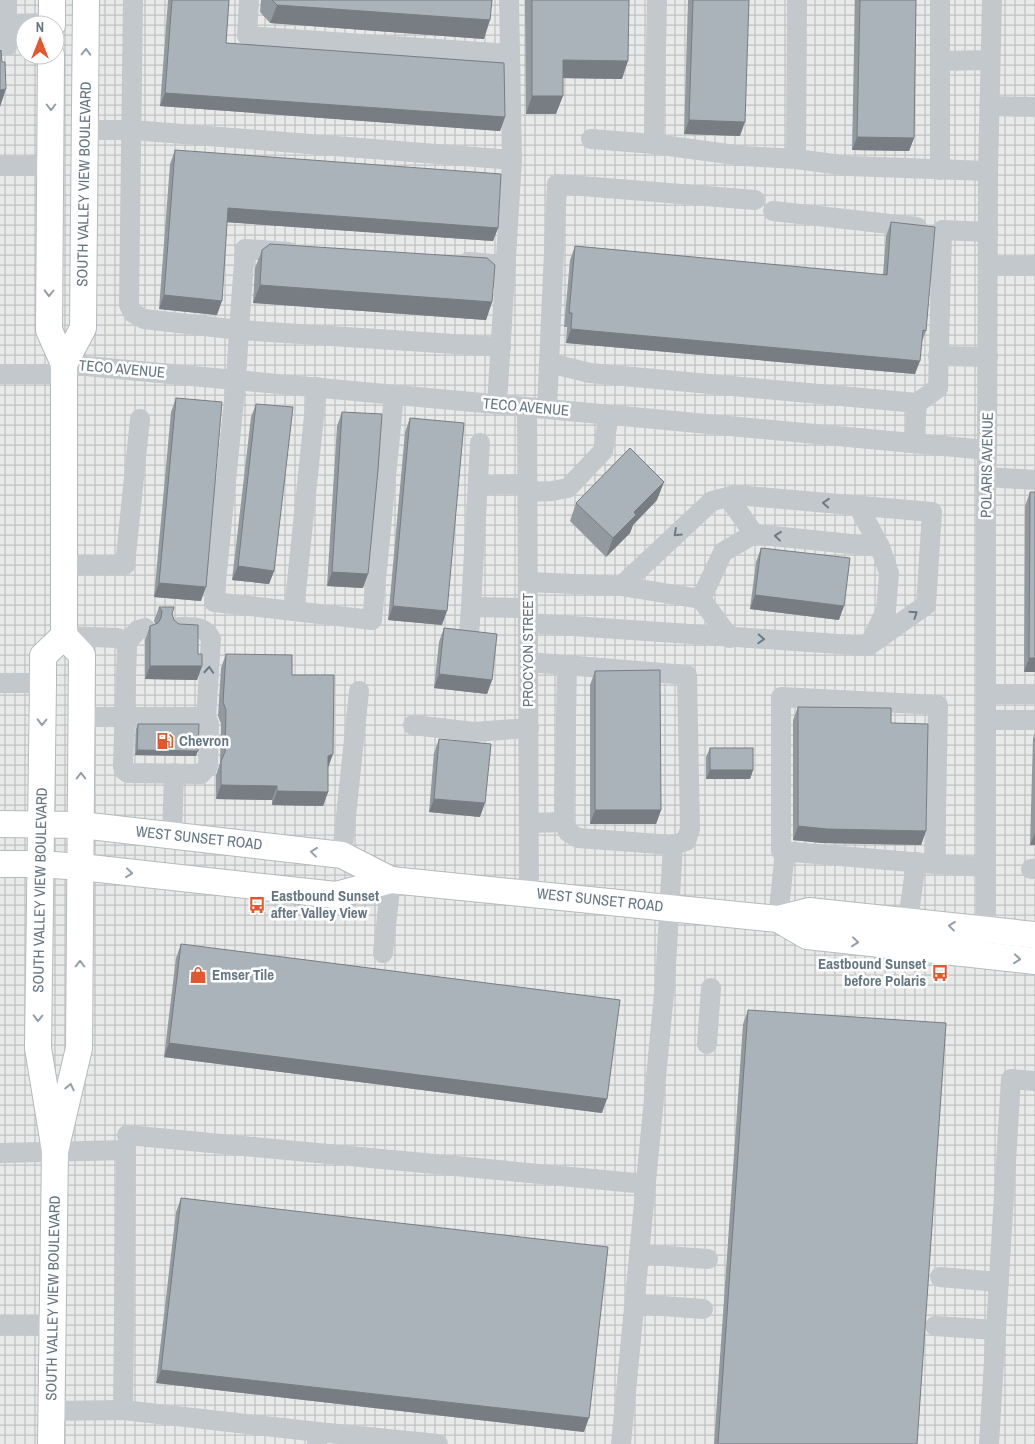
<svg xmlns="http://www.w3.org/2000/svg" width="1035" height="1444" viewBox="0 0 1035 1444" font-family="'Archivo Narrow',sans-serif">
<style>
.industrial{fill:url(#industrial-grid);fill-rule:evenodd}
.lines{fill:none;stroke-linecap:round;stroke-linejoin:round}
.major-casing{stroke:#b5babe;stroke-width:28}
.minor{stroke:#c3c8cc;stroke-width:20}
.major{stroke:#fff;stroke-width:26}
.wall{fill:#929a9f}
.shaded-wall{fill:#777d82}
.building{fill:#aab3b9;stroke:#777d82}
.oneway{stroke:#939fa8}
.oneway2{stroke:#6a7a87}
.labels{text-anchor:middle;stroke-width:5;stroke-linejoin:round;paint-order:stroke}
.street-label{font-size:15px;fill:#657683;stroke:#fff}
.poi-label{font-size:15px;font-weight:bold;fill:#657683;stroke:#fff;text-anchor:start}
</style>
<defs>
<pattern id="industrial-grid" width="8" height="8" patternUnits="userSpaceOnUse" patternTransform="scale(1.25)"><rect width="8" height="8" fill="#e8e9e9"/><path d="M0 4h8M4 0v8" fill="none" stroke="#c0c1c2"/></pattern>
</defs>
<rect width="100%" height="100%" fill="#fafaf8"/>
<path class="industrial" d="M0 0H1035V1444H0ZM25 25H55V55H25Z"/>
<g class="lines">
<g class="major-casing">
<g id="major">
<path d="M52 25V0"/>
<path d="M51 55 49 330 64 364V636L82 655 79 1048 55 1151"/>
<path d="M64 364 83 328 86 0"/>
<path d="M0 824 81 825 342 855 391 880"/>
<path d="M0 864H40L81 867 336 895 391 880 778 919 809 911 1035 935"/>
<path d="M778 919 807 936 1035 961"/>
<path d="M51 1444 55 1151 38 1048 43 683V656L64 636"/>
</g>
</g>
<g class="minor">
<path d="M7 0V24L52 23"/>
<path d="M133 0 129 305 133 313 144 319 239 330 236 380 214 602 372 620 394 395"/>
<path d="M249 0 247 36 510 54"/>
<path d="M940 0V170"/>
<path d="M0 46H7V24"/>
<path d="M940 61 989 60"/>
<path d="M989 106 1035 107"/>
<path d="M85 130H132L512 160"/>
<path d="M591 139 654 144 657 0"/>
<path d="M654 144 743 156 796 159 797 0"/>
<path d="M796 159 849 166 988 171"/>
<path d="M0 166H51"/>
<path d="M773 211 917 227"/>
<path d="M289 252 245 249 239 330 501 347"/>
<path d="M468 262 506 265"/>
<path d="M988 266H1035"/>
<path d="M938 356 988 357"/>
<path d="M549 363 590 373 917 403 914 443"/>
<path d="M64 364 987 450"/>
<path d="M0 374H64"/>
<path d="M917 403 938 388 942 230 988 232"/>
<path d="M497 404 512 160 509 0"/>
<path d="M527 407 529 893"/>
<path d="M547 409 557 184 755 200"/>
<path d="M480 443 471 607 528 608"/>
<path d="M986 477 1035 480"/>
<path d="M478 485 528 484"/>
<path d="M528 492 552 491 568 488 603 451 609 415"/>
<path d="M728 497 754 534"/>
<path d="M858 506 880 547"/>
<path d="M64 565H125L140 419"/>
<path d="M528 582 621 586 701 599 730 638"/>
<path d="M701 599 723 552 754 534 880 547 889 573 886 610 869 645"/>
<path d="M294 611 317 387"/>
<path d="M528 623 868 646 926 605 932 512 736 495 712 501 621 586"/>
<path d="M179 627C191 627 205 625 211 639L206 719"/>
<path d="M469 634 471 607"/>
<path d="M64 636 118 638 126 643 127 647 123 766 124 770 128 773 201 774 208 766 209 724 206 719 198 717H82"/>
<path d="M126 643 138 630 145 628"/>
<path d="M528 662 687 675 690 829 686 841 673 845 578 838 568 832 564 822 529 823"/>
<path d="M0 683H43"/>
<path d="M986 694H1035"/>
<path d="M986 720H1035"/>
<path d="M413 725 474 732 529 728"/>
<path d="M564 822 567 665"/>
<path d="M172 835 174 773"/>
<path d="M342 855 359 691"/>
<path d="M935 864 781 851V697L938 705 935 864 986 867"/>
<path d="M1031 869H1035"/>
<path d="M778 919 785 851"/>
<path d="M908 921 916 862"/>
<path d="M986 930V477L987 450 988 171 992 0"/>
<path d="M383 953 391 880"/>
<path d="M707 1044 711 988"/>
<path d="M127 1135 646 1184"/>
<path d="M0 1153 126 1150 123 1410"/>
<path d="M639 1254 708 1259"/>
<path d="M940 1277 999 1282"/>
<path d="M635 1304 703 1309"/>
<path d="M0 1325H53"/>
<path d="M935 1326 996 1330"/>
<path d="M52 1411 123 1410 318 1432 317 1444"/>
<path d="M318 1432 438 1444"/>
<path d="M621 1444 665 983 673 845"/>
<path d="M989 1444 1011 1079 1035 1081"/>
</g>
<use href="#major" class="major"/>
</g>
<g class="wall">
<path d="M168 0H229L226 43 505 117 500 131 160 106Z"/>
<path d="M261 0H492L484 39 270 23 260 12Z"/>
<path d="M525 0H629L622 79 563 78 556 114H526Z"/>
<path d="M688 0H749L740 136 684 134Z"/>
<path d="M855 0H916L914 138 909 151 852 150Z"/>
<path d="M175 150 498 228 493 241 227 222 217 315 159 309 170 164Z"/>
<path d="M891 222 926 331 921 344 915 374 566 343 567 327H564L570 260 575 246 883 275 886 236Z"/>
<path d="M262 250 492 302 486 320 253 303 255 268Z"/>
<path d="M176 398 201 601 154 597 171 412Z"/>
<path d="M256 404 274 571 269 584 232 580 251 417Z"/>
<path d="M342 412 363 588 327 586 337 426Z"/>
<path d="M410 418 442 625 388 620 405 432Z"/>
<path d="M1030 492 1035 672H1024L1025 506Z"/>
<path d="M657 500 633 525 630 533 606 557 570 521 576 503Z"/>
<path d="M761 548 839 620 750 609 756 562Z"/>
<path d="M159 607 172 614 174 620 198 654 202 666 197 680 145 679V640L150 626 156 624 154 621Z"/>
<path d="M444 628 492 680 487 694 434 688 439 642Z"/>
<path d="M226 654 292 675 328 768V792L323 806 272 805V800L216 799V775L220 763 221 724 218 716 221 668Z"/>
<path d="M595 671 661 810 656 824H590V685Z"/>
<path d="M798 707 891 723 926 831 921 845 822 843 793 840V720Z"/>
<path d="M138 724 196 756 135 755 136 729Z"/>
<path d="M1035 733V845H1030L1033 738Z"/>
<path d="M439 739 480 817 429 812 434 753Z"/>
<path d="M710 748 753 770 750 779H706V757Z"/>
<path d="M181 944 602 1113 164 1057 176 958Z"/>
<path d="M748 1010 917 1444H714L743 1024Z"/>
<path d="M181 1198 584 1432 156 1383 176 1212Z"/>
</g>
<g class="shaded-wall">
<path d="M277 5 490 20 484 39 270 23Z"/>
<path d="M563 60 628 61 622 79 557 78Z"/>
<path d="M6 89 0 107V90Z"/>
<path d="M165 93 505 117 500 131 160 106Z"/>
<path d="M532 96H563L556 114H526Z"/>
<path d="M689 120 745 122 740 136 684 134Z"/>
<path d="M857 137 914 138 909 151 852 150Z"/>
<path d="M228 208 498 228 493 241 223 222Z"/>
<path d="M260 285 492 302 486 320 253 303Z"/>
<path d="M164 295 222 301 217 315 159 309Z"/>
<path d="M571 329 920 361 915 374 566 343Z"/>
<path d="M664 482 657 500 633 525 630 533 606 557 613 538 634 512Z"/>
<path d="M238 566 274 571 269 584 232 580Z"/>
<path d="M332 572 368 574 363 588 327 586Z"/>
<path d="M159 583 206 587 201 601 154 597Z"/>
<path d="M755 595 844 606 839 620 750 609Z"/>
<path d="M393 606 447 611 442 625 388 620Z"/>
<path d="M1029 658H1035V672H1024Z"/>
<path d="M150 666H202L197 680 145 679Z"/>
<path d="M439 674 492 680 487 694 434 688Z"/>
<path d="M137 750 198 751 196 756 135 755Z"/>
<path d="M333 754 328 768V756Z"/>
<path d="M710 770H753L750 779H706Z"/>
<path d="M221 785 277 786 272 800 216 799Z"/>
<path d="M277 791 328 792 323 806 272 805Z"/>
<path d="M434 799 485 803 480 817 429 812Z"/>
<path d="M595 810H661L656 824H590Z"/>
<path d="M798 826 926 831 921 845 822 843 793 840Z"/>
<path d="M1035 833V845H1030Z"/>
<path d="M169 1043 607 1099 602 1113 164 1057Z"/>
<path d="M161 1370 589 1418 584 1432 156 1383Z"/>
</g>
<g class="building">
<path d="M172 0H229L226 43 504 63 505 117 165 93Z"/>
<path d="M272 0H492L490 20 277 5Z"/>
<path d="M532 0H629L628 61 563 60V96H532Z"/>
<path d="M693 0H749L745 122 689 120Z"/>
<path d="M860 0H916L914 138 857 137Z"/>
<path d="M1 50 2 62H5L6 89 0 90V51Z"/>
<path d="M175 150 501 174 498 228 228 208 222 301 164 295Z"/>
<path d="M891 222 935 227 926 331 923 330 920 361 571 329 572 313H569L575 246 887 275Z"/>
<path d="M270 244 487 258 495 265 492 302 260 285 262 250Z"/>
<path d="M176 398 222 402 206 587 159 583Z"/>
<path d="M256 404 293 407 274 571 238 566Z"/>
<path d="M342 412 382 414 378 470 368 574 332 572Z"/>
<path d="M410 418 464 423 447 611 393 606Z"/>
<path d="M630 448 664 482 634 512 636 515 613 538 576 503Z"/>
<path d="M1030 492H1035V658H1029Z"/>
<path d="M761 548 850 558 844 606 755 595Z"/>
<path d="M159 607H174L172 614 174 620 179 624 198 625V654H202V666H150V626L158 623 161 618 162 611Z"/>
<path d="M444 628 497 634 492 680 439 674Z"/>
<path d="M226 654 292 655V675H334L333 754 328 756V792L277 791V786L221 785V761L225 752 226 710 223 702Z"/>
<path d="M660 670 661 810H595V671Z"/>
<path d="M798 707 891 708V723L928 724 926 831 827 829 798 826Z"/>
<path d="M138 724H199L198 751 137 750Z"/>
<path d="M439 739 491 744 485 803 434 799Z"/>
<rect x="710" y="748" width="43" height="22"/>
<path d="M181 944 620 1000 607 1099 169 1043Z"/>
<path d="M748 1010 946 1023 917 1444H718Z"/>
<path d="M181 1198 608 1247 589 1418 161 1370Z"/>
</g>
<defs><path id="oneway-chevron" d="M-2-3.5L2.5 0L-2 3.5" fill="none" stroke-width="1.6" stroke-linecap="round" stroke-linejoin="round" transform="scale(1.25)"/></defs>
<g class="oneway">
<use href="#oneway-chevron" transform="translate(86 52) rotate(-89)"/>
<use href="#oneway-chevron" transform="translate(51 107) rotate(90)"/>
<use href="#oneway-chevron" transform="translate(49 293) rotate(91)"/>
<use href="#oneway-chevron" transform="translate(42 722) rotate(91)"/>
<use href="#oneway-chevron" transform="translate(81 776) rotate(-90)"/>
<use href="#oneway-chevron" transform="translate(314 852) rotate(-173)"/>
<use href="#oneway-chevron" transform="translate(129 873) rotate(6)"/>
<use href="#oneway-chevron" transform="translate(952 926) rotate(-173)"/>
<use href="#oneway-chevron" transform="translate(855 942) rotate(6)"/>
<use href="#oneway-chevron" transform="translate(1017 959) rotate(6)"/>
<use href="#oneway-chevron" transform="translate(80 964) rotate(-90)"/>
<use href="#oneway-chevron" transform="translate(38 1018) rotate(91)"/>
<use href="#oneway-chevron" transform="translate(70 1087) rotate(-77)"/>
</g>
<g class="oneway2">
<use href="#oneway-chevron" transform="translate(826 503) rotate(-175)"/>
<use href="#oneway-chevron" transform="translate(677 533) rotate(137)"/>
<use href="#oneway-chevron" transform="translate(778 536) rotate(-174)"/>
<use href="#oneway-chevron" transform="translate(914 614) rotate(-35)"/>
<use href="#oneway-chevron" transform="translate(761 639) rotate(3)"/>
<use href="#oneway-chevron" transform="translate(209 670) rotate(-87)"/>
</g>
<defs>
<g id="fuel-bare" transform="scale(1.35)"><path d="M-5.5-6h7V0h2V4h1.3V-2.5L3-4.5l.8-.8L6-3V5H2.5V1h-1V6h-7ZM-4.2-4.7v3.2H.2V-4.7Z" fill="#e4572e" stroke="#fff" stroke-width="2.5" paint-order="stroke"/></g>
<g id="bus-bare" transform="scale(1.35)"><path d="M-5-6H5V4H4V6H2V4H-2V6H-4V4H-5ZM-3.5-4V0h7V-4ZM-3.5 1.2v1.5H-2V1.2ZM2 1.2v1.5H3.5V1.2Z" fill="#e4572e" stroke="#fff" stroke-width="2.5" paint-order="stroke"/></g>
<g id="shop-bare" transform="scale(1.35)"><path d="M-5-2.5h2.3a2.7 3.5 0 0 1 5.4 0H5L5.5 6h-11ZM-1.5-2.5h3a1.5 2.3 0 0 0-3 0Z" fill="#e4572e" stroke="#fff" stroke-width="2.5" paint-order="stroke"/></g>
</defs>
<g fill-rule="evenodd">
<use href="#fuel-bare" x="165" y="741"/>
<use href="#bus-bare" x="257" y="905"/>
<use href="#bus-bare" x="940" y="973"/>
<use href="#shop-bare" x="198" y="975"/>
</g>
<g class="labels">
<g class="street-label">
<text transform="translate(84 184) rotate(-89)" y="5">SOUTH VALLEY VIEW BOULEVARD</text>
<text transform="translate(122 369) rotate(5)" y="5">TECO AVENUE</text>
<text transform="translate(526 407) rotate(5)" y="5">TECO AVENUE</text>
<text transform="translate(987 465) rotate(-89)" y="5">POLARIS AVENUE</text>
<text transform="translate(528 650) rotate(-90)" y="5">PROCYON STREET</text>
<text transform="translate(199 838) rotate(6)" y="5">WEST SUNSET ROAD</text>
<text transform="translate(40 890) rotate(-89)" y="5">SOUTH VALLEY VIEW BOULEVARD</text>
<text transform="translate(600 900) rotate(6)" y="5">WEST SUNSET ROAD</text>
<text transform="translate(53 1298) rotate(-89)" y="5">SOUTH VALLEY VIEW BOULEVARD</text>
</g>
<g class="poi-label">
<text x="179" y="746">Chevron</text>
<text x="271" y="901">Eastbound Sunset<tspan x="271" dy="17">after Valley View</tspan></text>
<text x="926" y="969" text-anchor="end">Eastbound Sunset<tspan x="926" dy="17">before Polaris</tspan></text>
<text x="212" y="980">Emser Tile</text>
</g>
</g>
<g transform="translate(40 40)"><circle r="24" fill="#ffffff" stroke="#c1c8cd"/>
<path d="M0-4L9 19L0 12L-9 19Z" fill="#e4572e"/>
<text y="-8" font-size="14" font-weight="bold" text-anchor="middle" fill="#657683">N</text>
</g>
</svg>
